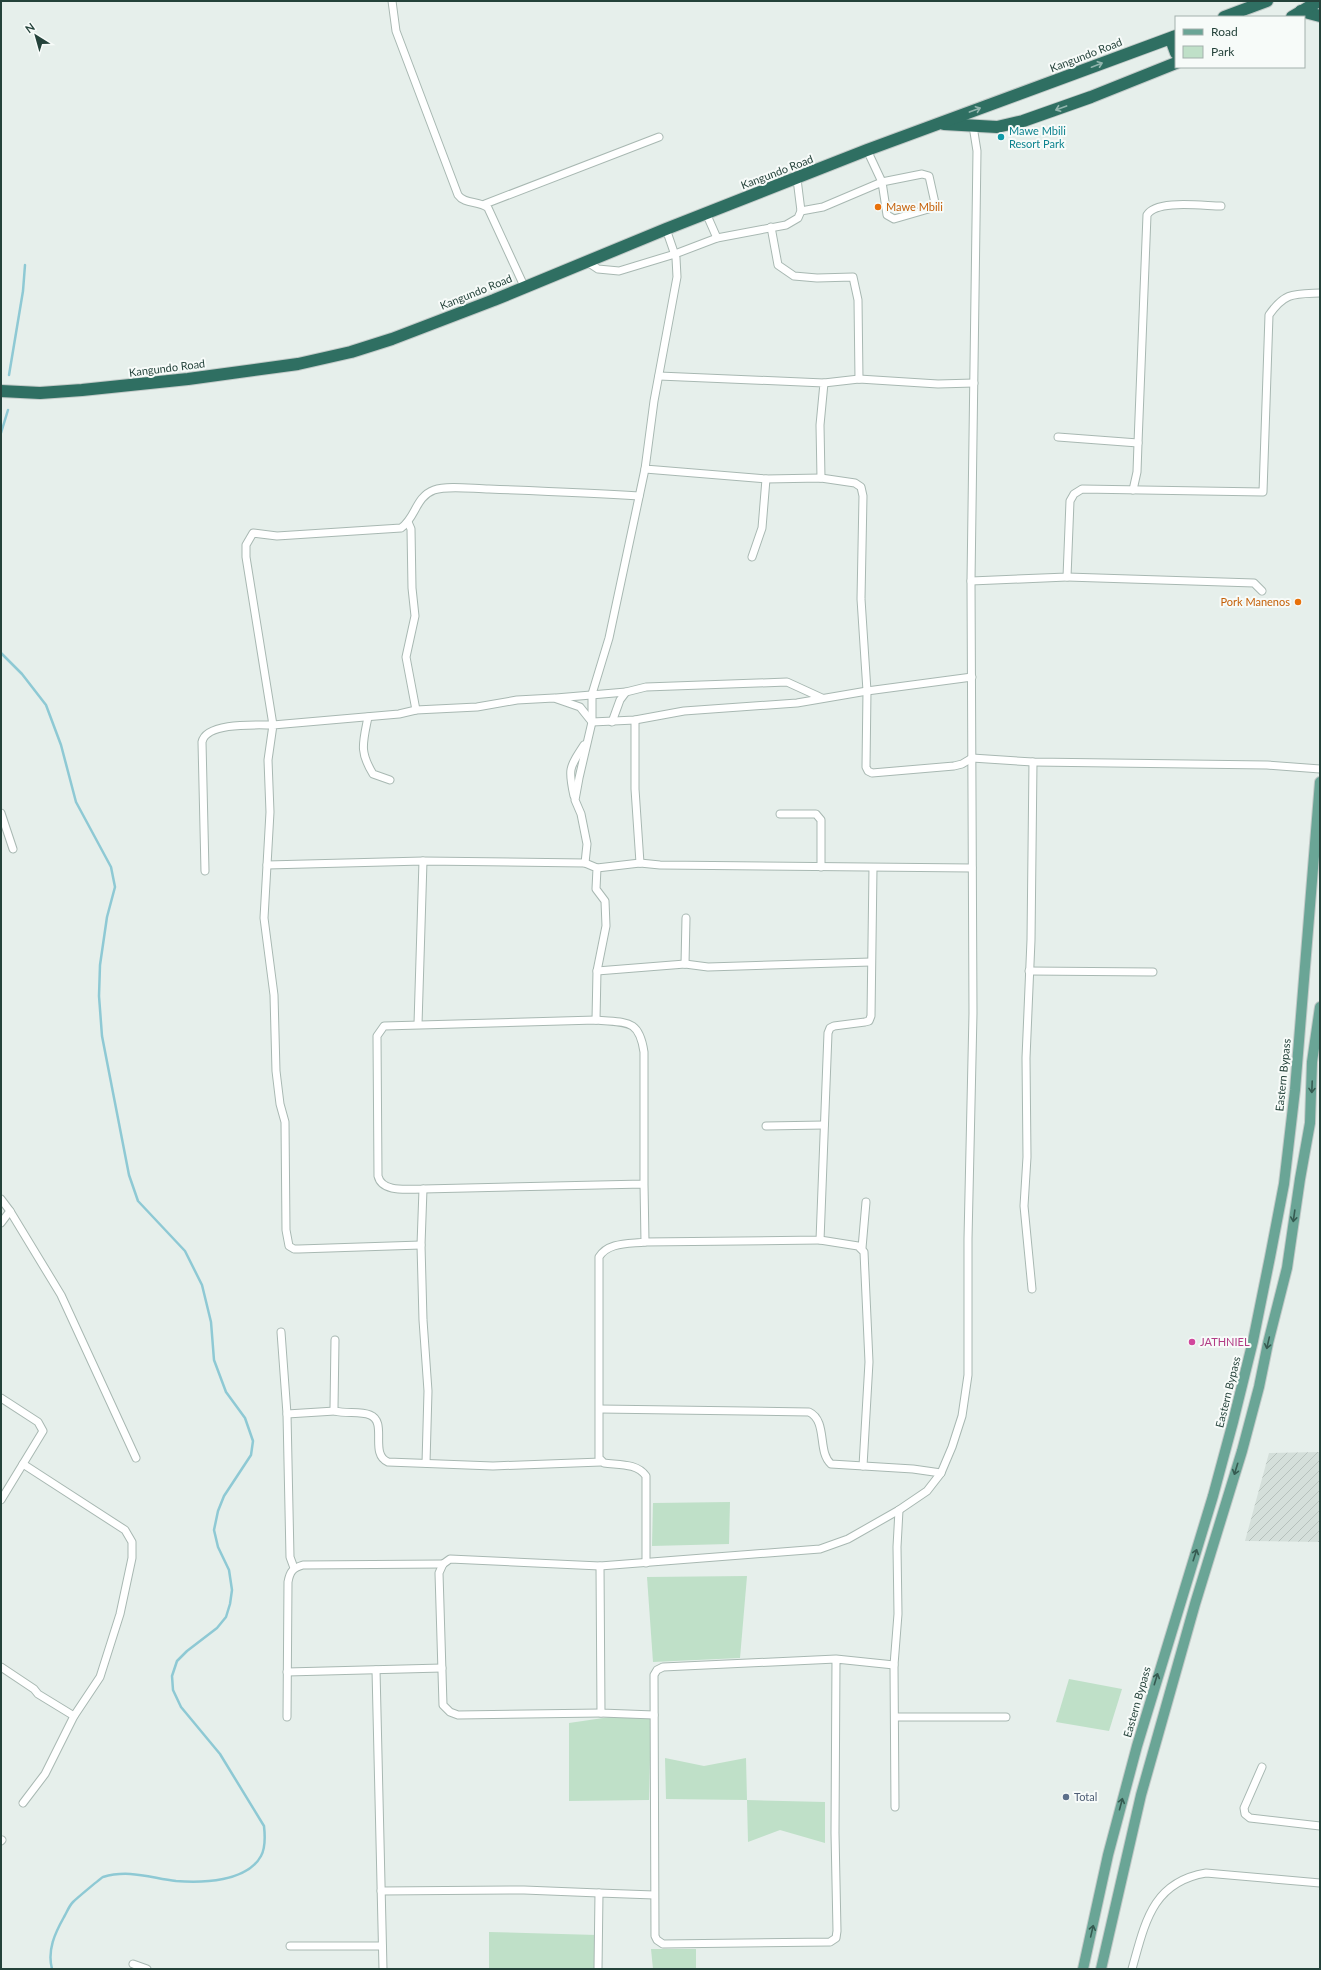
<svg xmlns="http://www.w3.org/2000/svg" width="1321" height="1970" viewBox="0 0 1321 1970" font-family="Lato,sans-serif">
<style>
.industrial{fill:url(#industrial-furrows)}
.green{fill:#bfe0c8}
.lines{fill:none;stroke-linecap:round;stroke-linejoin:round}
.stream{stroke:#8ec9d4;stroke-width:2.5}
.street-casing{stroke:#a8b8b2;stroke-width:9}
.primary-casing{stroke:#c2cac8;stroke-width:12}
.highway-casing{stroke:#c2cac8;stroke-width:14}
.street{stroke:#fff;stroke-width:7}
.primary{stroke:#6aa596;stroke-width:10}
.highway{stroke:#2f6f62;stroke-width:12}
.oneway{stroke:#93b5ae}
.oneway2{stroke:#365b51}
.culture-dot{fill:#0f9aa8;stroke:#f7fbf9;stroke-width:1.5}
.food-dot{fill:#e8710a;stroke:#f7fbf9;stroke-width:1.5}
.hotel-dot{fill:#d1479c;stroke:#f7fbf9;stroke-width:1.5}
.service-dot{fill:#5c6f8a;stroke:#f7fbf9;stroke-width:1.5}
.labels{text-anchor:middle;stroke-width:4;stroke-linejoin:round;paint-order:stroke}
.street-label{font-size:11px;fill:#24423a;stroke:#f7fbf9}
.culture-label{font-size:11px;fill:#0d838f;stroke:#f7fbf9;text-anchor:start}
.food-label{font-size:11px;fill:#c56008;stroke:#f7fbf9;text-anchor:start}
.hotel-label{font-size:11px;fill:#b23c85;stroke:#f7fbf9;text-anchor:start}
.service-label{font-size:11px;fill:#4e5e75;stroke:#f7fbf9;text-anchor:start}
</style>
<defs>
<pattern id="industrial-furrows" width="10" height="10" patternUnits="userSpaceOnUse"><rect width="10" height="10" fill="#d4dfda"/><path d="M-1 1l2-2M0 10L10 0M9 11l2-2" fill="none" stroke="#b6c1bc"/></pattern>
</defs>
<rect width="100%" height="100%" fill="#e6efeb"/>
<path class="industrial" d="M1320 1452 1319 1542 1245 1541 1269 1453Z"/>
<g class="green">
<path d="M730 1502 729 1544 652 1546 653 1503Z"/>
<path d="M747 1576 740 1658 653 1662 647 1577Z"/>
<path d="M1069 1679 1122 1689 1109 1731 1056 1722Z"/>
<path d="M610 1717 651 1719 649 1800 569 1801V1723Z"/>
<path d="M665 1758 704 1766 746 1758 747 1800 825 1802V1843L780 1830 748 1842 747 1800 666 1799Z"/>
<path d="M489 1932 597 1935 596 1969H489Z"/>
<path d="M651 1949H696V1969H653Z"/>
</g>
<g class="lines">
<g class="stream">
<path d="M9 375 23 291 25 265"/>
<path d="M1 433 8 410"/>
<path d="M1 653 22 674 46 705 61 745 76 802 111 867 115 887 107 917 100 965 99 996 102 1036 129 1175 138 1201 185 1251 202 1285 211 1322 214 1360 226 1392 245 1418 253 1441 251 1455 224 1496 218 1511 214 1530 218 1547 229 1570 232 1590 230 1604 226 1617 217 1628 187 1651 177 1661 172 1676 173 1690 181 1707 220 1754 264 1826C265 1835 266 1847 261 1856 247 1882 202 1883 176 1881 151 1878 129 1869 103 1877 101 1878 77 1898 73 1902 69 1906 67 1912 64 1917 55 1933 47 1950 52 1969"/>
</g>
<g class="street-casing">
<g id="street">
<path d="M392 1 396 31 458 195C465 205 479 200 488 208L524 286"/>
<path d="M485 204 659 137"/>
<path d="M801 211 823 207 882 182 922 174 929 176 935 203 932 208 894 219 887 215 882 182 867 150"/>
<path d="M706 213 717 238"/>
<path d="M771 227 778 265 794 276 817 278 853 277 858 300 859 379"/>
<path d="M666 229 676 258 677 277 654 401 645 469 766 479 821 478 855 483 861 487 863 496 861 599 867 691 866 767 868 771 872 773 954 766 962 764 972 758 1033 762 1267 765 1320 769"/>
<path d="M586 261 598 269 619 271 675 254 717 238 786 225 798 218 801 211 797 179"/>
<path d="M659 376 824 383 820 425 821 478"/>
<path d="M824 383 859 379 938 384 974 383"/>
<path d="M1058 437 1138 443"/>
<path d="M1133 490 1137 472 1138 443 1147 215C1156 199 1204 206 1221 206"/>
<path d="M408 522 411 529 412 588 415 616 406 657 416 710"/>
<path d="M752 557 762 528 766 479"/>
<path d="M1067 577 1254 583 1262 591"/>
<path d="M971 581 1067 577 1070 501 1074 494 1082 489 1263 492 1269 315C1285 292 1294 294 1320 293"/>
<path d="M556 698 626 692"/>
<path d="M368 717C363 743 359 751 373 774L390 780"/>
<path d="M635 720V789L640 863"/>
<path d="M612 722 620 700 626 692 646 687 787 682 822 698"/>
<path d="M574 796C568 769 569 768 584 745"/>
<path d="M1 813 13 849"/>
<path d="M780 814H816L821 820V867"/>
<path d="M585 863 587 844 581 814 575 800 579 778 592 722V694L609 638 645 469"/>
<path d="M267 865 423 861 585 863 597 868 596 889 605 901 606 926 597 971 596 1020"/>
<path d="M597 868 640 863 660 865 972 868"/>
<path d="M205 871 202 742C206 722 256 725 273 725L246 557V545L253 533 277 536 401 528C416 518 415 497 434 490 448 485 474 489 489 489 539 491 589 493 639 496"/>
<path d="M685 964 686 918"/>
<path d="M597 971 685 964 708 967 871 962"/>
<path d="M1029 971 1153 972"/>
<path d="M418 1024 423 861"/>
<path d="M766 1126 824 1125"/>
<path d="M644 1184V1052C639 1018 626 1023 596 1020L384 1026 377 1036 378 1176C382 1193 407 1189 423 1189L644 1184 645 1242C629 1244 608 1242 599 1257V1458L604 1463C619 1465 637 1463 646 1476V1563"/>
<path d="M423 1189 421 1245 423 1320 428 1391 426 1463"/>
<path d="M1 1199 10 1211 61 1295 136 1458"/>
<path d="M1 1223 10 1211"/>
<path d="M820 1240 858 1246 864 1252 869 1362 863 1466"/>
<path d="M645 1242 820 1240 828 1033 830 1028 834 1026 865 1022 869 1021 871 1016 873 868"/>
<path d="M421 1245 299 1249H294L289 1246 286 1230 285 1122 280 1104 276 1071 274 995 264 918 270 812 268 760 273 725 399 714 416 710 477 707 517 700 554 698 580 707 592 722 635 720 684 711 797 703 867 691 972 677"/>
<path d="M862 1248 866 1202"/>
<path d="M1032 1289 1024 1206 1027 1157 1026 1058 1031 940 1033 762"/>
<path d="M281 1332 287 1414 290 1557 294 1568"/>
<path d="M335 1340 334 1408 335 1411C346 1414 360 1411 370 1415 388 1422 369 1454 388 1462L493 1466 601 1462"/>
<path d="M1 1398 38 1422 43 1431 1 1500"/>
<path d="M600 1409 809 1412C828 1421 817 1452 831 1464L913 1469 941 1473"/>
<path d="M287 1414 335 1411"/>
<path d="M23 1464 125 1530 132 1542V1558L120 1614 100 1677 74 1716 45 1774 23 1803"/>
<path d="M600 1566 450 1559 443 1564 439 1573 443 1705 450 1712 458 1715 601 1713"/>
<path d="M836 1659 663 1667 657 1670 654 1675 655 1936 657 1940 663 1944 830 1942 836 1938 837 1931 835 1833 836 1659 894 1665"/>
<path d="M1 1667 34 1689 38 1694 74 1716"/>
<path d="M376 1670 383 1969"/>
<path d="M287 1672 442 1668"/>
<path d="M654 1715 601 1713 600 1566 820 1549 848 1539 899 1510 927 1491 941 1473 952 1447 962 1416 968 1375V1239L973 1013 971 581 977 151 973 126"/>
<path d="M287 1717 288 1582C290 1571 293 1568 303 1565L443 1564"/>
<path d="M895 1717H1006"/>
<path d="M1262 1767 1244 1808 1245 1814 1250 1818 1320 1826"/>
<path d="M895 1807 894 1665 898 1614 897 1547 899 1510"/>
<path d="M1 1841 2 1840"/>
<path d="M381 1891 524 1890 599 1893"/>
<path d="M290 1946H382"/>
<path d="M133 1964 147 1969"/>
<path d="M598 1969 599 1893 654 1895"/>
<path d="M1132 1969C1145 1923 1152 1882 1206 1873L1320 1883"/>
</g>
</g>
<g class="primary-casing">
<g id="primary">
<path d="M1083 1969 1108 1855 1137 1746 1213 1496 1233 1422 1253 1341 1270 1257 1284 1184 1295 1090 1320 782"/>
<path d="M1101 1969 1141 1795 1195 1604 1242 1451 1259 1387 1268 1343 1287 1268 1300 1179 1310 1123 1312 1062 1320 1007"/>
</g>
</g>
<g class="highway-casing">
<g id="highway">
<path d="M1301 11 1320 16"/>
<path d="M1224 17 1267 1"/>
<path d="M1292 17 1319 1"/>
<path d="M1174 37 1172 42 1176 53"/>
<path d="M944 124 997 127 1023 121 1091 97 1176 63"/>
<path d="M1 391 40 393 82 390 188 379 298 364 351 352 392 339 494 300 666 229 867 150 1176 36"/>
</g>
</g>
<use href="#street" class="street"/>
<use href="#primary" class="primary"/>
<use href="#highway" class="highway"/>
</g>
<defs><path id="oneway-shaft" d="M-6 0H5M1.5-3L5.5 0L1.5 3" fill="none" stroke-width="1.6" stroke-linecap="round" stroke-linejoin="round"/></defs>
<g class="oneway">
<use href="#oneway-shaft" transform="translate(1097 65) rotate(-21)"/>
<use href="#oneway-shaft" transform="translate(1061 108) rotate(160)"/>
<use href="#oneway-shaft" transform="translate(975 110) rotate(-20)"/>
</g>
<g class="oneway2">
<use href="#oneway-shaft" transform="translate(1312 1087) rotate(92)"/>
<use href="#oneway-shaft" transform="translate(1294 1216) rotate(98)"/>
<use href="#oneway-shaft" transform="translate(1268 1343) rotate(103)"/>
<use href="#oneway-shaft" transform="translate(1236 1469) rotate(107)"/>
<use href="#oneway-shaft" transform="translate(1195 1555) rotate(-72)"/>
<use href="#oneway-shaft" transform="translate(1156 1679) rotate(-73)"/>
<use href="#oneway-shaft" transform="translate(1121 1804) rotate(-75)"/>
<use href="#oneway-shaft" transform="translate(1092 1931) rotate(-77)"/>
</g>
<circle class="culture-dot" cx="1001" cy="137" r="4"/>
<g class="food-dot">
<circle cx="878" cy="207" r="4"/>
<circle cx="1298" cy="602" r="4"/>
</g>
<circle class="hotel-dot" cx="1192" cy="1342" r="4"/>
<circle class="service-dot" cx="1066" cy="1797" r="4"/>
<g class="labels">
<g class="street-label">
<text transform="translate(1086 55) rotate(-21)" y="4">Kangundo Road</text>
<text transform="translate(777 172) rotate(-21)" y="4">Kangundo Road</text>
<text transform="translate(476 292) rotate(-22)" y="4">Kangundo Road</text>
<text transform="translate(167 368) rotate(-7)" y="4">Kangundo Road</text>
<text transform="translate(1283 1075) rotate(-84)" y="4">Eastern Bypass</text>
<text transform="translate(1228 1392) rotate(-76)" y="4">Eastern Bypass</text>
<text transform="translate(1137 1702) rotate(-74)" y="4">Eastern Bypass</text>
</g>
<g class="culture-label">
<text x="1009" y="135">Mawe Mbili<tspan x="1009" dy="13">Resort Park</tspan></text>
</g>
<g class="food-label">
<text x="886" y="211">Mawe Mbili</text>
<text x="1290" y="606" text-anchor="end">Pork Manenos</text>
</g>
<g class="hotel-label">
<text x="1200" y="1346">JATHNIEL</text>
</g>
<g class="service-label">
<text x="1074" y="1801">Total</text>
</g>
</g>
<rect width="1321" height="1970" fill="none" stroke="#24423a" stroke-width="4"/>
<rect x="1175" y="16" width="130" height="52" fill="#f7fbf9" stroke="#a3b1ad"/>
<rect x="1183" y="29" width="20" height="6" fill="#6aa596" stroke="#a3b1ad"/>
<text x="1211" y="36" font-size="12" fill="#24423a">Road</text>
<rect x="1183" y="46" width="20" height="12" fill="#bfe0c8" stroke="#a3b1ad"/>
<text x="1211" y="56" font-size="12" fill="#24423a">Park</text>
<g transform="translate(36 36) rotate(323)" stroke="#f7fbf9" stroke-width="3" paint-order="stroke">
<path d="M0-3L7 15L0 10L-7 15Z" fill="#24423a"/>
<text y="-6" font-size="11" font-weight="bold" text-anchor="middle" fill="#24423a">N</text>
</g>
</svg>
